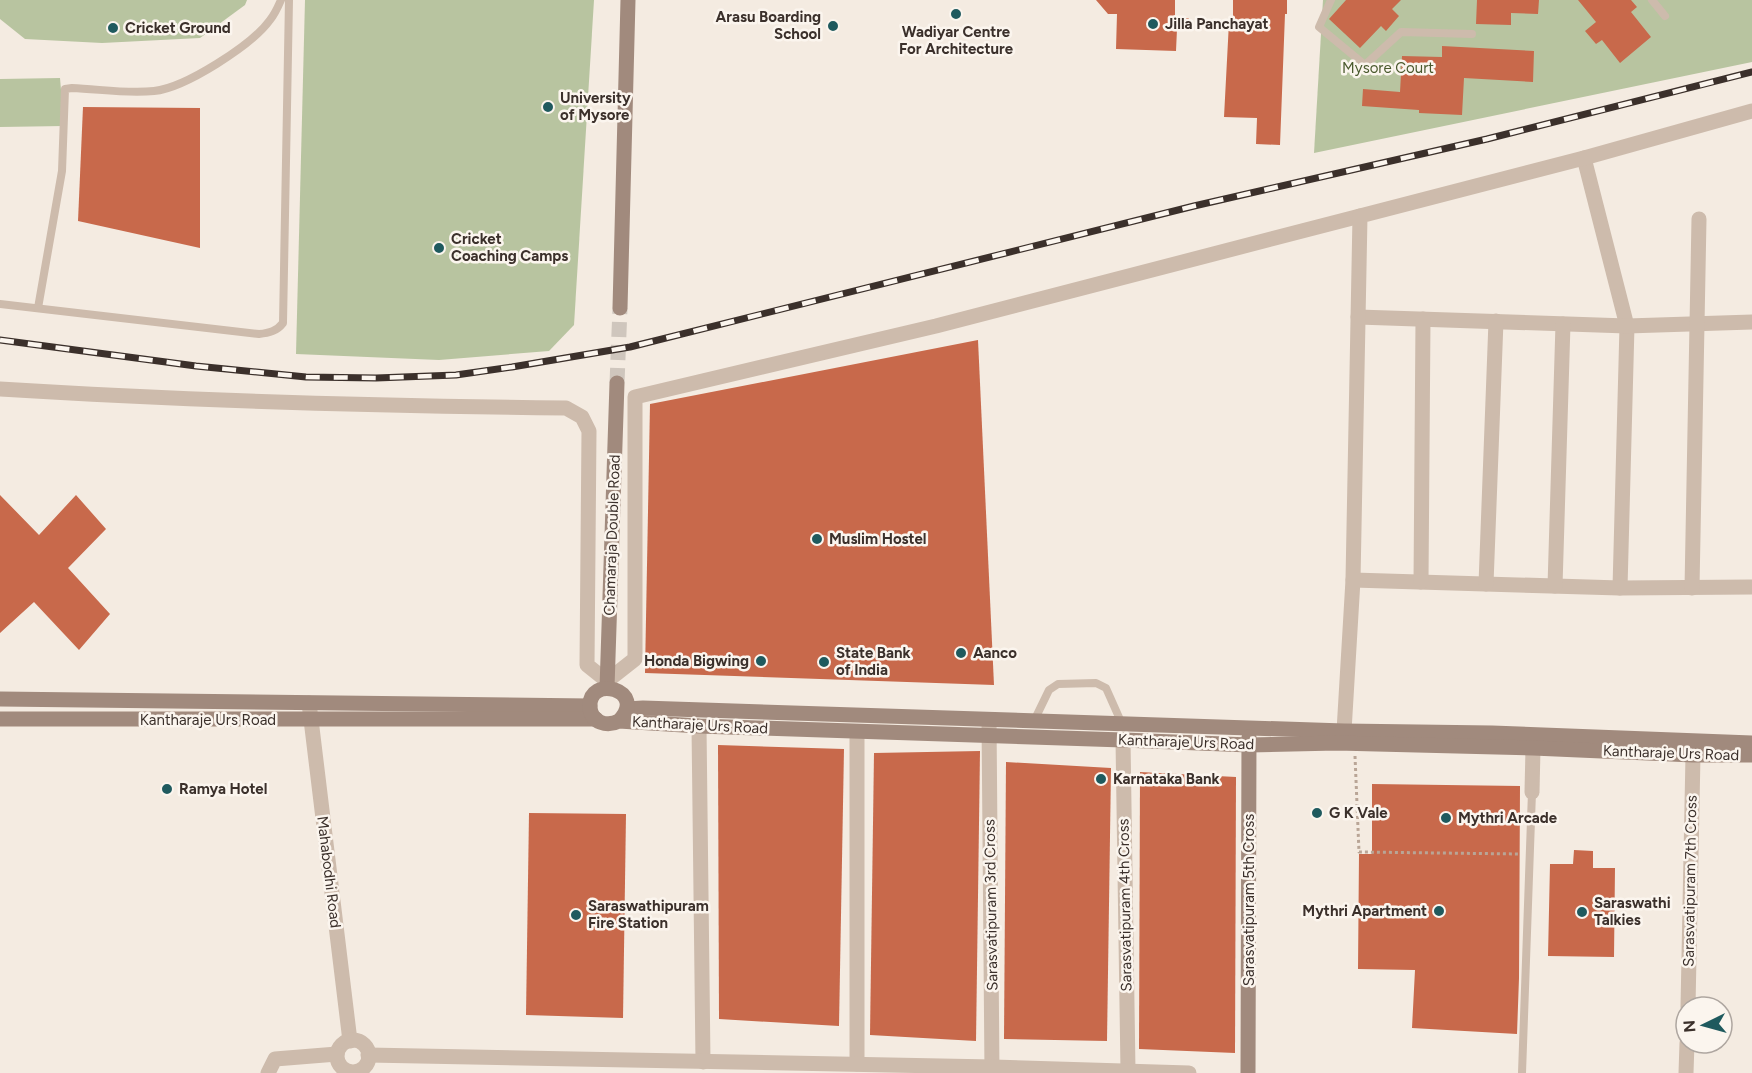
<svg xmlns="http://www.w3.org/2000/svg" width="1752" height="1073" viewBox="0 0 1752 1073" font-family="Figtree,sans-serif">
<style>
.green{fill:#b8c4a0}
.building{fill:#c8694b}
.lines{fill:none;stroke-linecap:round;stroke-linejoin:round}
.secondary-tunnel{stroke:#cfc6bd;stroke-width:15;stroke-dasharray:15 8;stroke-linecap:butt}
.path{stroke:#b9a596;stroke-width:3;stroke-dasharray:3 3;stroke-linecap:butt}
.lane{stroke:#cdbbac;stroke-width:8}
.street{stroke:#cdbbac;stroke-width:15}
.secondary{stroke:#a18a7d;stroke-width:15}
.rail-casing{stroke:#3b302b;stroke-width:7}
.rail{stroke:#fbf5ee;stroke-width:4.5;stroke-dasharray:14;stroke-linecap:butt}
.poi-dot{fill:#1f5a5e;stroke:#fbf5ee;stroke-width:2}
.labels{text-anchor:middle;stroke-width:5;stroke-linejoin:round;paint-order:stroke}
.poi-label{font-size:15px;font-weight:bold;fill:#3b302b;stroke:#fbf5ee;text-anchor:start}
.park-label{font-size:15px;fill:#4a5a2e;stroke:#fbf5ee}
.street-label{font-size:15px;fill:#3b302b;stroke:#fbf5ee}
</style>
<rect width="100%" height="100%" fill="#f4ebe1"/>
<g class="green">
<path d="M0 0H247L245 5 200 38 102 43 25 39 0 19Z"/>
<path d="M305 0H594L574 325 549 351 439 360 296 354Z"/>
<path d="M1323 0H1752V62L1314 153Z"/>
<path d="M60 78 64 126 0 127V79Z"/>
</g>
<g class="building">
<path d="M1096 0H1175V18H1189L1188 30 1177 29 1176 51 1116 49 1117 14H1108Z"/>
<path d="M1233 0H1287V14H1285L1280 145 1256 144 1257 118 1224 117 1229 22 1233 23Z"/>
<path d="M1346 0H1401L1392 9 1399 16 1386 31 1381 26 1360 48 1329 19Z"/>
<path d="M1477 0H1539L1538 14 1511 13V25L1476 24Z"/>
<path d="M1578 0H1631L1637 7 1631 12 1651 37 1620 63 1602 40 1596 44 1585 31 1596 22Z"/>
<path d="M1442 46 1534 51 1533 82 1464 78 1462 115 1419 113V110L1362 106 1363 89 1400 92 1402 56 1442 57Z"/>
<path d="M83 107 200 108V248L78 221Z"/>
<path d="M978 340 994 685 645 673 650 404Z"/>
<path d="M0 495 39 535 76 495 106 529 68 568 110 614 79 650 34 602 0 633Z"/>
<path d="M718 745 844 749 839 1026 719 1019Z"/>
<path d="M980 751 976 1041 870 1035 874 753Z"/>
<path d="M1006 762 1111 768 1107 1041 1004 1039Z"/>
<path d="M1140 772 1236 777 1235 1053 1139 1049Z"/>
<path d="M1372 784 1520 786 1519 978 1517 1034 1412 1028 1415 970 1358 969 1359 854H1372Z"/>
<path d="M529 813 626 814 623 1018 526 1015Z"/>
<path d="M1574 850 1593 851V868H1615L1614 957 1548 956 1550 864H1573Z"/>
</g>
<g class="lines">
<path class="secondary-tunnel" d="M617 383 620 308"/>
<path class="path" d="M1355 756 1359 852 1519 854"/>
<g class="lane">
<path d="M1331 0 1319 27 1365 65 1401 32 1472 34"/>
<path d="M1652 0 1665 16"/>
<path d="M0 304 259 334C269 333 277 331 283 323L289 0"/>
<path d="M38 308 62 171 65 89 72 88C99 89 127 94 154 91 185 88 252 45 270 20 275 14 278 7 281 0"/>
<path d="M1034 721 1049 690 1058 684 1096 683 1106 688 1122 724"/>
<path d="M1522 1073 1532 792"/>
</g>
<g class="street">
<path d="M1584 158 1627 326 1620 588"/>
<path d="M1358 317 1627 326 1752 322"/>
<path d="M0 389C189 401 377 406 566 408L582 417 589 431 587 665 607 681 635 659V397L936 326 1360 216"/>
<path d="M1353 580 1620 588 1752 587"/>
<path d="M1421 582 1423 319"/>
<path d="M1486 584 1496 321"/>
<path d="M1555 586 1563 324"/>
<path d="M1692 588 1699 219"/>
<path d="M309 703 350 1041"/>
<path d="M989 720 992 1073"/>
<path d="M699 726 703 1062"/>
<path d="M1344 731 1353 580 1360 216 1584 158 1752 111"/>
<path d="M857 732V1064"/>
<path d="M1123 740 1128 1071"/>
<path d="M1532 792 1533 748"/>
<path d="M1688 1007 1693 755"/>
<circle cx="353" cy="1056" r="16"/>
<path d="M368 1055 993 1067 1189 1073"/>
<path d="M268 1073 275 1059 337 1054"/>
<path d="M1686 1073 1687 1043"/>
</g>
<g class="secondary">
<path d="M620 308 628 0"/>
<path d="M607 688 617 383"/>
<path d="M0 699 590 706"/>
<path d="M627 709 643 708 1344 731 1492 733 1752 743"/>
<path d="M0 719H596"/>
<path d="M619 721C649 690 587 673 590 708 592 723 607 727 619 721L699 726 1123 740 1249 745 1337 743 1533 748 1693 755H1752"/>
<path d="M1248 1073 1249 737"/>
</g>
<g class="rail-casing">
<path id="rail" d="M0 340 196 366 306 377 376 378 456 375 512 367 630 347 1194 206 1487 139 1752 72"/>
</g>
<use href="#rail" class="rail"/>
</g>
<g class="poi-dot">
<circle cx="956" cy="14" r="6"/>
<circle cx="1153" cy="24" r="6"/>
<circle cx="833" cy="26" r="6"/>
<circle cx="113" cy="28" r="6"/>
<circle cx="548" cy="107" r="6"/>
<circle cx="439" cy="248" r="6"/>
<circle cx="817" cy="539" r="6"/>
<circle cx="961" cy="653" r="6"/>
<circle cx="761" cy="661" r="6"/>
<circle cx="824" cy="662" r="6"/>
<circle cx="1101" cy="779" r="6"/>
<circle cx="167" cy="789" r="6"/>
<circle cx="1317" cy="813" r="6"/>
<circle cx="1446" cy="818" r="6"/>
<circle cx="1439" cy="911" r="6"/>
<circle cx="1582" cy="912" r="6"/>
<circle cx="576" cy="915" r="6"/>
</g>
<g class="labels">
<g class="poi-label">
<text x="821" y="22" text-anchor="end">Arasu Boarding<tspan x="821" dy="17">School</tspan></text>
<text x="1165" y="29">Jilla Panchayat</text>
<text x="125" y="33">Cricket Ground</text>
<text x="956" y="37" text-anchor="middle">Wadiyar Centre<tspan x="956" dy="17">For Architecture</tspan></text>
<text x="560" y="103">University<tspan x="560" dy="17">of Mysore</tspan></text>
<text x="451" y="244">Cricket<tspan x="451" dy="17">Coaching Camps</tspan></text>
<text x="829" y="544">Muslim Hostel</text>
<text x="836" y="658">State Bank<tspan x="836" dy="17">of India</tspan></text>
<text x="973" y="658">Aanco</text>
<text x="749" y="666" text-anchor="end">Honda Bigwing</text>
<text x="1113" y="784">Karnataka Bank</text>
<text x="179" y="794">Ramya Hotel</text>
<text x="1329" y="818">G K Vale</text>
<text x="1458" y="823">Mythri Arcade</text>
<text x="1594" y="908">Saraswathi<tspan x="1594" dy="17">Talkies</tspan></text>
<text x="588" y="911">Saraswathipuram<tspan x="588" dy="17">Fire Station</tspan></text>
<text x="1427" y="916" text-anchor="end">Mythri Apartment</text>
</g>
<g class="park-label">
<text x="1388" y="73">Mysore Court</text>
</g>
<g class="street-label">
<text transform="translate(612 535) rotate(-88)" y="5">Chamaraja Double Road</text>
<text x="208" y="725">Kantharaje Urs Road</text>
<text transform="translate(700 725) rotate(3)" y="5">Kantharaje Urs Road</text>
<text transform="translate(1186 742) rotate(2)" y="5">Kantharaje Urs Road</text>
<text transform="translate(1671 753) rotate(2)" y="5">Kantharaje Urs Road</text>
<text transform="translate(329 872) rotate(83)" y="5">Mahabodhi Road</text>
<text transform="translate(1690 881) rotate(-89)" y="5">Sarasvatipuram 7th Cross</text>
<text transform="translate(1249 900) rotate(-90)" y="5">Sarasvatipuram 5th Cross</text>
<text transform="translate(991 905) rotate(-91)" y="5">Sarasvatipuram 3rd Cross</text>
<text transform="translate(1125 905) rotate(-91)" y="5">Sarasvatipuram 4th Cross</text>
</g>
</g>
<g transform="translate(1704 1025) rotate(265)"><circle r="28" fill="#fbf5ee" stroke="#aea6a0" stroke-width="1.5"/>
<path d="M0-4.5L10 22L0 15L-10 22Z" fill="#1f5a5e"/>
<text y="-9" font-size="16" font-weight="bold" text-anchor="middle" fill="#3b302b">N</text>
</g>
</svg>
